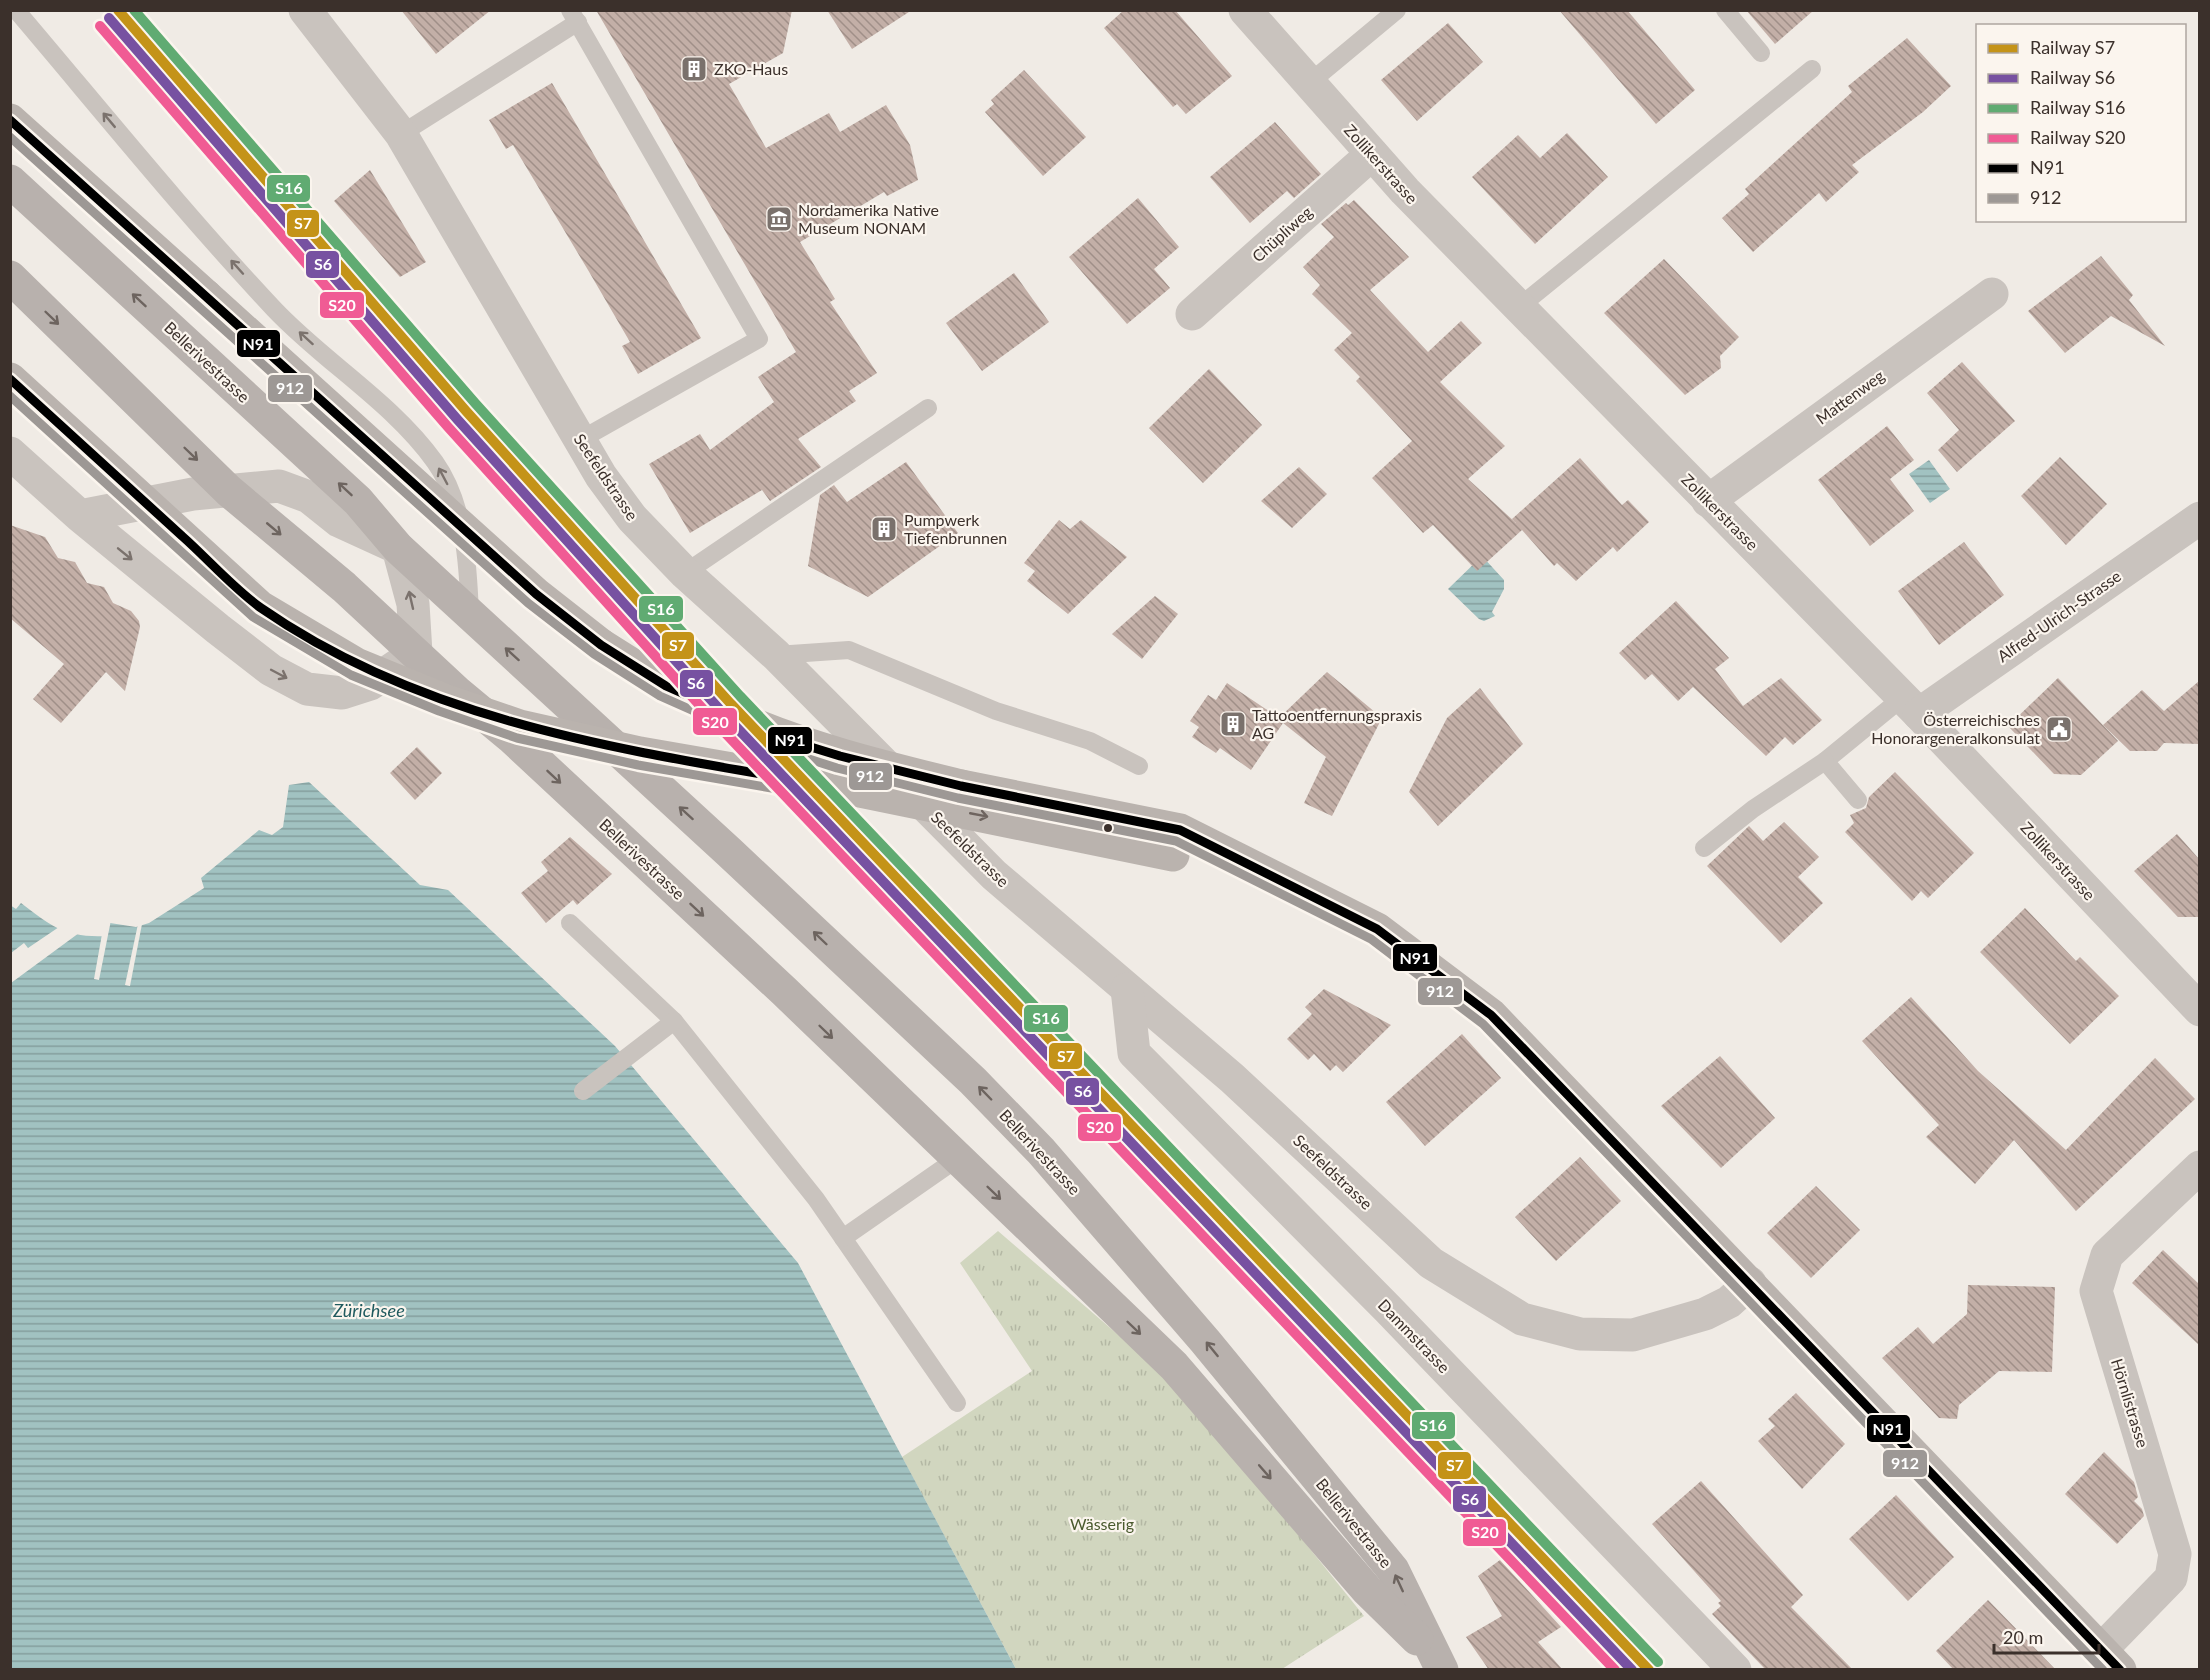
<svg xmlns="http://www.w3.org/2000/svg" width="2210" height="1680" viewBox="0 0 2210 1680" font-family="Lato,sans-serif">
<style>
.grass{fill:url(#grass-tufts)}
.water{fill:url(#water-rules)}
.pier{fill:#f0ebe5}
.building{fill:url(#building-back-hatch)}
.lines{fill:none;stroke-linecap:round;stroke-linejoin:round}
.service{stroke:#c9c3be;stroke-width:18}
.minor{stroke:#c9c3be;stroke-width:33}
.secondary{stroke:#bab3ae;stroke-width:33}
.primary{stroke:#b8b1ad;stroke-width:33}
.secondary-bridge{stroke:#bab3ae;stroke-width:33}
.bus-1-casing{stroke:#fbf5ee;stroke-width:14}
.bus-2-casing{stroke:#fbf5ee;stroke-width:14}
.bus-1{stroke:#000;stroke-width:9}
.bus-2{stroke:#9d9895;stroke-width:9}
.rail-1-casing{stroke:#fbf5ee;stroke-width:15}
.rail-2-casing{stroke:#fbf5ee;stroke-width:15}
.rail-3-casing{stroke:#fbf5ee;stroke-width:15}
.rail-4-casing{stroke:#fbf5ee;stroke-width:15}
.rail-1{stroke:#c49318;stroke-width:10}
.rail-2{stroke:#7751a1;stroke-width:10}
.rail-3{stroke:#60ab72;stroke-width:10}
.rail-4{stroke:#f05b94;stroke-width:10}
.oneway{stroke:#7b726d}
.oneway2{stroke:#6d645f}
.oneway3{stroke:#6e645f}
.bus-dot{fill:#3b302b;stroke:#fbf5ee;stroke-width:2}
.labels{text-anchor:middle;stroke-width:4.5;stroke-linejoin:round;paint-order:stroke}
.poi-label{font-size:16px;fill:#3b302b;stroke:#fbf5ee;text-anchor:start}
.street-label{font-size:16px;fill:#3b302b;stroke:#fbf5ee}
.park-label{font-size:16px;fill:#4a5a2e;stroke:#fbf5ee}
.water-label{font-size:18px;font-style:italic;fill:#1f5a5e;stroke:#fbf5ee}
.line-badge{stroke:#fbf5ee;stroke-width:2}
.badge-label{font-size:16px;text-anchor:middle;font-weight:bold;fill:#fff}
</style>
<defs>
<pattern id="grass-tufts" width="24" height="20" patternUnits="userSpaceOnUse" patternTransform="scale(1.5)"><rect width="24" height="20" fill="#d1d6bf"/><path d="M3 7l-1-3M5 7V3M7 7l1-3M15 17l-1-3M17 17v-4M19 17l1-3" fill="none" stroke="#b4b8a4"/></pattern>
<pattern id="water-rules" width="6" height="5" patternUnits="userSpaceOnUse" patternTransform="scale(1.5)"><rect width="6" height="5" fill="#a1c2c1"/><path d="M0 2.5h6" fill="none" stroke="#849e9d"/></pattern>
<pattern id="building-back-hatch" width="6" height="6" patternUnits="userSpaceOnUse" patternTransform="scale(1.5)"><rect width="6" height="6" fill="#c3afa7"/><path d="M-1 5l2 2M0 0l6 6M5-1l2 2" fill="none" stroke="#a08f88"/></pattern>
</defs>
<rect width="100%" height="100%" fill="#f0ebe5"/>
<path class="grass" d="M998 1231 1182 1390 1364 1616 1282 1669H1016L902 1457 1032 1371 960 1263Z"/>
<g class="water">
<path d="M1929 460 1950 489 1930 503 1909 474Z"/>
<path d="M1482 556 1504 580V589L1492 612 1495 616 1484 621 1479 619 1448 589Z"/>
<path d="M309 782 420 885 448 890 615 1046 798 1263 1016 1669H11L10 905 16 909 21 903C52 927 66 938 107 936L110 923 136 927 149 923 204 888 201 878 259 830 272 835 283 827 289 785Z"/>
</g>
<g class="pier">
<path d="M111 920 99 980 94 979 102 934H105L107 922Z"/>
<path d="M138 924H142L130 986 125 985Z"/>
<path d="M59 927 79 933 11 983V953L24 943 28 948Z"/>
</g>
<g class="building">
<path d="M401 10H491L436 54Z"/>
<path d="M596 10H792L783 53 729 84 766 148 829 113 840 132 886 105 910 145 918 180 887 196 884 192 800 242 835 299 830 302 877 373 849 391 856 401 798 439 821 467 770 501 762 490 690 533 649 464 700 434 710 450 774 402 758 377 796 352Z"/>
<path d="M827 10H912L852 49Z"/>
<path d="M1124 10H1175L1232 76 1186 114 1177 104 1173 107 1104 28Z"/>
<path d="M1559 10H1627L1695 90 1656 124Z"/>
<path d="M1746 10H1814L1775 44Z"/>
<path d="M1448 23 1483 62 1417 121 1381 80Z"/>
<path d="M1907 38 1951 86 1923 112 1852 165 1859 172 1826 202 1819 193 1753 252 1722 218 1749 194 1745 189 1852 92 1848 86Z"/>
<path d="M1024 70 1086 137 1043 176 985 112 994 104 991 100Z"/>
<path d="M552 83 701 338 638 374 622 346 630 342 588 270 513 145 506 149 489 120Z"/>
<path d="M1275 122 1321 174 1294 198 1287 191 1250 223 1210 177Z"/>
<path d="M1567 133 1608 177 1535 244 1472 177 1518 135 1540 158Z"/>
<path d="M370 170 426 262 400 277 334 201Z"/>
<path d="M1138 198 1179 247 1154 269 1170 288 1127 324 1069 257Z"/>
<path d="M1354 200 1409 257 1370 290 1428 352 1461 321 1482 343 1440 382 1505 446 1468 479 1516 523 1512 519 1580 458 1622 505 1628 500 1649 522 1617 552 1613 547 1576 581 1557 563 1554 566 1522 530 1477 571 1433 525 1423 533 1372 478 1412 441 1356 381 1360 377 1334 350 1352 333 1312 294 1320 285 1303 267 1334 237 1321 224 1346 203 1348 205Z"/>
<path d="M2101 256 2133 295 2129 300 2165 346 2111 316 2065 353 2028 311Z"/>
<path d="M1664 259 1739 337 1720 356 1721 368 1685 395 1604 313Z"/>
<path d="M1014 273 1049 322 982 371 946 323Z"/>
<path d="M1962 362 2015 421 1957 472 1938 450 1959 430 1927 393Z"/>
<path d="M1209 369 1262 425 1203 483 1149 428Z"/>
<path d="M1887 426 1914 460 1890 479 1914 511 1870 546 1818 480Z"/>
<path d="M2060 457 2107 504 2066 545 2021 496Z"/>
<path d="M906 462 958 533 868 597 808 566 820 495 834 485 847 502Z"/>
<path d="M1299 467 1327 494 1292 528 1261 501Z"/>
<path d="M1059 520 1070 529 1081 520 1127 557 1068 614 1027 581 1035 571 1024 563Z"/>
<path d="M10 525 45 537 58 558 75 562 87 583 104 587 113 603 131 611 139 621 140 627 125 691 106 672 61 723 33 699 64 664 10 618Z"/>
<path d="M1964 542 2004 595 1939 645 1898 591Z"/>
<path d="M1155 596 1178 614 1142 659 1112 634Z"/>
<path d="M1676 601 1729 658 1715 669 1743 706 1781 678 1822 720 1793 745 1785 737 1766 756 1693 687 1678 701 1652 674 1645 680 1619 653Z"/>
<path d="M1327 672 1382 718 1332 816 1304 803 1326 757 1283 723 1251 770 1220 748 1216 753 1192 737 1199 727 1190 721 1208 695 1216 700 1227 683 1279 718Z"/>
<path d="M2058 678 2118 741 2081 775 2054 774 2008 726Z"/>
<path d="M2199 681V744L2164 743 2157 751H2130L2103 725 2142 690 2164 711Z"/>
<path d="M1480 688 1523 744 1438 826 1409 792 1447 718Z"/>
<path d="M417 747 442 773 415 800 390 773Z"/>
<path d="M1895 772 1974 853 1928 898 1921 891 1912 901 1845 832 1854 823 1850 815 1866 808 1869 797Z"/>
<path d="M1784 822 1819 857 1798 877 1823 903 1781 943 1707 866 1749 826 1763 841Z"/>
<path d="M2177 834 2199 859V917H2178L2134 871Z"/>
<path d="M570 837 612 874 577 905 573 900 546 923 521 893 548 871 541 862Z"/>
<path d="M2025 908 2076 961 2080 957 2119 996 2070 1044 1980 952Z"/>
<path d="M1324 989 1391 1025 1343 1072 1336 1065 1330 1071 1314 1054 1308 1060 1287 1039 1312 1014 1305 1007Z"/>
<path d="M1911 997 1978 1071 2066 1150 2155 1058 2195 1099 2076 1211 2014 1140 1975 1184 1926 1137 1939 1125 1862 1041Z"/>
<path d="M1462 1034 1501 1078 1425 1146 1386 1102Z"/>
<path d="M1720 1056 1775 1118 1721 1168 1661 1106Z"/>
<path d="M1580 1157 1621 1201 1556 1261 1515 1217Z"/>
<path d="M1816 1186 1860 1230 1811 1278 1767 1233Z"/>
<path d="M2163 1250 2199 1284V1345L2132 1283Z"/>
<path d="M1968 1285 2055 1287 2052 1372 1999 1371 1959 1405 1957 1419 1939 1418 1882 1358 1918 1327 1933 1344 1967 1314Z"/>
<path d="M1796 1393 1845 1444 1802 1489 1758 1441 1775 1426 1768 1419Z"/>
<path d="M2104 1452 2134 1482 2138 1497 2134 1501 2142 1509 2144 1516 2117 1544 2065 1494Z"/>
<path d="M1701 1481 1803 1595 1791 1607 1853 1670H1766L1712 1614 1721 1606 1718 1603 1721 1601 1652 1524Z"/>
<path d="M1896 1495 1954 1557 1908 1601 1849 1539Z"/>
<path d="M1500 1560 1561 1627 1538 1642 1563 1670H1489L1466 1637 1502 1616 1478 1576Z"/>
<path d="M1988 1600 2056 1670H1954L1936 1651Z"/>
</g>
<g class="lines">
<g class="service">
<path d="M16 10C101 110 184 213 274 309 324 362 392 402 435 462 465 504 468 565 470 614"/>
<path d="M570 10 759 339 580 440"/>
<path d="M1725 10 1761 53"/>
<path d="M1308 84 1397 10"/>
<path d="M401 134 578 22"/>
<path d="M1519 307 1812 69"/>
<path d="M685 573 928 408"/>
<path d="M776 655 849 650 996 711 1090 741 1139 766"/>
<path d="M1858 800 1825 761 1902 698"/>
<path d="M1704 848 1753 809 1825 761"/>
<path d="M570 923 674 1021 816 1199 957 1403"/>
<path d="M583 1091 674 1021"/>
<path d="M843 1238 958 1158"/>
</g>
<g class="minor">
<path d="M305 10 401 134 580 440 601 476 632 518 685 573 776 655 994 875 1232 1078 1431 1263 1522 1319 1580 1334 1633 1335 1705 1314 1729 1302 1750 1283"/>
<path d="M1245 10 1405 191 1919 714 2200 1010"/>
<path d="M1192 314 1372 154"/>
<path d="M10 453 80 516 218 629 271 670 307 689 342 693 370 684 416 653 413 604 398 548 339 521 309 497 279 486 193 494 80 516"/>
<path d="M1708 501 1992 294"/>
<path d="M1919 714 2200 518"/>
<path d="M1127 989 1134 1053 1388 1309 1735 1670"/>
<path d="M2101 1650 2171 1578 2175 1554 2096 1291 2107 1255 2200 1167"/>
</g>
<g class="secondary">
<path d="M10 120 206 296"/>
<path d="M601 645 666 686 736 717"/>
<path d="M961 786 1180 830 1377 929 1491 1015 2120 1670"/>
</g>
<g class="primary">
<path d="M10 181 358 501 398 548 729 852 973 1081 1041 1151 1205 1341 1393 1570 1442 1670"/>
<path d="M10 277 229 491 344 587 458 693 511 737 784 991 1174 1366 1367 1590 1417 1639"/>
</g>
<g class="secondary-bridge">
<path d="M206 296 536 594 601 645"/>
<path d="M10 379 260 607 356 664 444 700 520 726 640 753 860 791 1173 855"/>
<path d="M736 717C809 749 884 767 961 786"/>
</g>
<g class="bus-1-casing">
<g id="bus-1">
<path d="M10 120 536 594 601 645 666 686 788 740 840 756 961 786 1180 830 1377 929 1491 1015 2120 1670"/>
<path d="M10 379C68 432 125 484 182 536 208 559 233 588 261 608 425 722 622 750 814 783"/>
</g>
</g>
<g class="bus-2-casing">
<g id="bus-2">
<path d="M10 137 528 603 594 654 660 696 784 751 837 768 958 798 1176 841 1371 939 1483 1024 2103 1670"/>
<path d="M10 396 253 617 351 675 439 711 517 738 638 765 812 795"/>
</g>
</g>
<use href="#bus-1" class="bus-1"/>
<use href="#bus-2" class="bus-2"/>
<g class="rail-1-casing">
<path id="rail-1" d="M118 10 466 411 731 704 1649 1670"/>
</g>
<g class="rail-2-casing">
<path id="rail-2" d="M109 18 457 419 722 712 1632 1670"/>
</g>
<g class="rail-3-casing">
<path id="rail-3" d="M134 10 475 403 740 696 1658 1662"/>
</g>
<g class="rail-4-casing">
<path id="rail-4" d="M100 26 448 427 713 720 1615 1670"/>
</g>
<use href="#rail-1" class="rail-1"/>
<use href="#rail-2" class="rail-2"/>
<use href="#rail-3" class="rail-3"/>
<use href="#rail-4" class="rail-4"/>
</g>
<defs><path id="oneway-shaft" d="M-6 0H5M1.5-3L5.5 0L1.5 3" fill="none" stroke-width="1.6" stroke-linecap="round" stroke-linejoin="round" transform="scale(1.5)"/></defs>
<g class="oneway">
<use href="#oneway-shaft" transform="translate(109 120) rotate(-130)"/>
<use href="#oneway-shaft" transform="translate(237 267) rotate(-132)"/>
<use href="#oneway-shaft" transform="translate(306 338) rotate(-138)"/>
<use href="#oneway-shaft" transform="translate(443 476) rotate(-118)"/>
<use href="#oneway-shaft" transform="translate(125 554) rotate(39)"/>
<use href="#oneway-shaft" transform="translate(411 600) rotate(-103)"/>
<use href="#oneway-shaft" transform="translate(279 674) rotate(28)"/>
</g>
<g class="oneway2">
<use href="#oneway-shaft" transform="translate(139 300) rotate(-137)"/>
<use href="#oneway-shaft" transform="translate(52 318) rotate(44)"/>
<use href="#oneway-shaft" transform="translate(191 454) rotate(44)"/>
<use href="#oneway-shaft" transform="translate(345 489) rotate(-137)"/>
<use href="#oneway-shaft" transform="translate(274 529) rotate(40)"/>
<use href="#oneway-shaft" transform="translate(512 654) rotate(-138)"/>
<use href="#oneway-shaft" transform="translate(554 777) rotate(43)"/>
<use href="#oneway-shaft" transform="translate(686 813) rotate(-138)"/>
<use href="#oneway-shaft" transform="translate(697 910) rotate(43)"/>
<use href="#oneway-shaft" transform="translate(820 938) rotate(-136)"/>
<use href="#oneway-shaft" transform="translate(826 1032) rotate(44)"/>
<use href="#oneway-shaft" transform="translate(985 1093) rotate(-134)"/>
<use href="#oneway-shaft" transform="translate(994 1193) rotate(44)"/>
<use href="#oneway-shaft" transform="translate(1134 1328) rotate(44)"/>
<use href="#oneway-shaft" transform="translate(1212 1349) rotate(-129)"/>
<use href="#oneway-shaft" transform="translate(1265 1472) rotate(49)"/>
<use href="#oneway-shaft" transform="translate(1399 1583) rotate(-115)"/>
</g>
<use class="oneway3" href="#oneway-shaft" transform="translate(979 815) rotate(11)"/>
<defs>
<g id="building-square" transform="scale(1.35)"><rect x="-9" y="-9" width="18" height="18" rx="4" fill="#7a716c" stroke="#fbf5ee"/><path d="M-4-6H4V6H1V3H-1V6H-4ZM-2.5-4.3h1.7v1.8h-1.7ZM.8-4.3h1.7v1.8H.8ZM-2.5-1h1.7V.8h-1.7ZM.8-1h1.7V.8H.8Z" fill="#fff"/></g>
<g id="museum-square" transform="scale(1.35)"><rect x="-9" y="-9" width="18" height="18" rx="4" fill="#7a716c" stroke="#fbf5ee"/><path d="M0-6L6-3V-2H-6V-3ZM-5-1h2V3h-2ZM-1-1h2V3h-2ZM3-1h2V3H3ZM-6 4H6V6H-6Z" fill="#fff"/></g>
<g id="civic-square" transform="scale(1.35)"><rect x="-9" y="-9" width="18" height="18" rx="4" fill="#7a716c" stroke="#fbf5ee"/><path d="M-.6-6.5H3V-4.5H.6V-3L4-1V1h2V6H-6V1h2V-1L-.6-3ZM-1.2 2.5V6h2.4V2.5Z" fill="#fff"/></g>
</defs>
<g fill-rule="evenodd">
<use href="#building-square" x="694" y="69"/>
<use href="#museum-square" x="779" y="219"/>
<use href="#building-square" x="884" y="529"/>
<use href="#building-square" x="1233" y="724"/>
<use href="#civic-square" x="2059" y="729"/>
</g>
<circle class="bus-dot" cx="1108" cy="828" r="5"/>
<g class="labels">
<g class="poi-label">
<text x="714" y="75">ZKO-Haus</text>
<text x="798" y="216">Nordamerika Native<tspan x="798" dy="18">Museum NONAM</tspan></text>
<text x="904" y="526">Pumpwerk<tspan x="904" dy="18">Tiefenbrunnen</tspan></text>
<text x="1252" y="721">Tattooentfernungspraxis<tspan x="1252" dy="18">AG</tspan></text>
<text x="2040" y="726" text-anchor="end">Österreichisches<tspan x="2040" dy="18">Honorargeneralkonsulat</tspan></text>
</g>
<g class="street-label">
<text transform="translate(1381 164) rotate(48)" y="6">Zollikerstrasse</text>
<text transform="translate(1282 234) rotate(-42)" y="6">Chüpliweg</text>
<text transform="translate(207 362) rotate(43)" y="6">Bellerivestrasse</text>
<text transform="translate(1850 397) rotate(-36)" y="6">Mattenweg</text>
<text transform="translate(606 477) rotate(56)" y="6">Seefeldstrasse</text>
<text transform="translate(1720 512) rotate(45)" y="6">Zollikerstrasse</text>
<text transform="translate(2059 616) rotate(-35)" y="6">Alfred-Ulrich-Strasse</text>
<text transform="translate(970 849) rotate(44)" y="6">Seefeldstrasse</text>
<text transform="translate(642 859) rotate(43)" y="6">Bellerivestrasse</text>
<text transform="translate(2058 861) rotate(47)" y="6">Zollikerstrasse</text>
<text transform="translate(1040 1152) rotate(47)" y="6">Bellerivestrasse</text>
<text transform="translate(1333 1172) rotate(43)" y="6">Seefeldstrasse</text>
<text transform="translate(1414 1336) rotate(46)" y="6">Dammstrasse</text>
<text transform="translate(2130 1403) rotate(73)" y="6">Hörnlistrasse</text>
<text transform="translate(1354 1523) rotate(51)" y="6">Bellerivestrasse</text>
</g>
<g class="park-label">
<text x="1102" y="1530">Wässerig</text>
</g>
<g class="water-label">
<text x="369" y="1317">Zürichsee</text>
</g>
</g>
<g class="line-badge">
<rect x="266" y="174" width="45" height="29" rx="6" fill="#60ab72"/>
<rect x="286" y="209" width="34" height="29" rx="6" fill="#c49318"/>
<rect x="305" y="250" width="35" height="29" rx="6" fill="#7751a1"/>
<rect x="319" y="291" width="46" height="28" rx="6" fill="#f05b94"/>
<rect x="236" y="329" width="45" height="29" rx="6" fill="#000"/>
<rect x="267" y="374" width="46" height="29" rx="6" fill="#9d9895"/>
<rect x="638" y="595" width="46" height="28" rx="6" fill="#60ab72"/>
<rect x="661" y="631" width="34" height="29" rx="6" fill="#c49318"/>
<rect x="679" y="669" width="35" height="29" rx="6" fill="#7751a1"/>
<rect x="692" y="707" width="46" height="29" rx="6" fill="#f05b94"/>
<rect x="767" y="726" width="46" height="29" rx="6" fill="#000"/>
<rect x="848" y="762" width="45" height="29" rx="6" fill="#9d9895"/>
<rect x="1392" y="943" width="46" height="29" rx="6" fill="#000"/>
<rect x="1417" y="977" width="46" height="29" rx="6" fill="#9d9895"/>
<rect x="1023" y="1004" width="46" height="29" rx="6" fill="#60ab72"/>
<rect x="1048" y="1042" width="35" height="28" rx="6" fill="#c49318"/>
<rect x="1065" y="1077" width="35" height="29" rx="6" fill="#7751a1"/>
<rect x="1077" y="1113" width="45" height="29" rx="6" fill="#f05b94"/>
<rect x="1411" y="1411" width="45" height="29" rx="6" fill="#60ab72"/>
<rect x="1866" y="1414" width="45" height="29" rx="6" fill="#000"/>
<rect x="1882" y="1449" width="46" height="29" rx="6" fill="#9d9895"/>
<rect x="1437" y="1451" width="35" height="29" rx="6" fill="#c49318"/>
<rect x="1452" y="1485" width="35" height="28" rx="6" fill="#7751a1"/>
<rect x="1462" y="1518" width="45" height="29" rx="6" fill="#f05b94"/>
</g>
<g class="badge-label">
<text x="289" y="194">S16</text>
<text x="303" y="229">S7</text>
<text x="323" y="270">S6</text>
<text x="342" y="311">S20</text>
<text x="258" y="350">N91</text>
<text x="290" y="394">912</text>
<text x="661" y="615">S16</text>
<text x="678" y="651">S7</text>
<text x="696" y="689">S6</text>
<text x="715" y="728">S20</text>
<text x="790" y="746">N91</text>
<text x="870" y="782">912</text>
<text x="1415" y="964">N91</text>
<text x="1440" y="997">912</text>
<text x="1046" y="1024">S16</text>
<text x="1066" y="1062">S7</text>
<text x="1083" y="1097">S6</text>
<text x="1100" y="1133">S20</text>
<text x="1433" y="1431">S16</text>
<text x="1888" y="1435">N91</text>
<text x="1905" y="1469">912</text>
<text x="1455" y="1471">S7</text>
<text x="1470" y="1505">S6</text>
<text x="1485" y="1538">S20</text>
</g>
<rect width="2210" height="1680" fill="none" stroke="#3b302b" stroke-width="24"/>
<rect x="1976" y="24" width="210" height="198" fill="#fbf5ee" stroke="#aea6a0" stroke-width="1.5"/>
<rect x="1988" y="44" width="30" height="9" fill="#c49318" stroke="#aea6a0" stroke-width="1.5"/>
<text x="2030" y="54" font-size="18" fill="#3b302b">Railway S7</text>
<rect x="1988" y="74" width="30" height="9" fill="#7751a1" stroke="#aea6a0" stroke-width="1.5"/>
<text x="2030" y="84" font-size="18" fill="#3b302b">Railway S6</text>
<rect x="1988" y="104" width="30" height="9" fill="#60ab72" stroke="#aea6a0" stroke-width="1.5"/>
<text x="2030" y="114" font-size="18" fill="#3b302b">Railway S16</text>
<rect x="1988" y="134" width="30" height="9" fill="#f05b94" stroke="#aea6a0" stroke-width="1.5"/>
<text x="2030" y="144" font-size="18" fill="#3b302b">Railway S20</text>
<rect x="1988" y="164" width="30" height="9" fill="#000000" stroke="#aea6a0" stroke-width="1.5"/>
<text x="2030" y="174" font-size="18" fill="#3b302b">N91</text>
<rect x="1988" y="194" width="30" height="9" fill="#9d9895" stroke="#aea6a0" stroke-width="1.5"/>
<text x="2030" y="204" font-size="18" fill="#3b302b">912</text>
<path d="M1994 1644v9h105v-9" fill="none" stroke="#3b302b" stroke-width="3"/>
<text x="2003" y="1644" font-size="18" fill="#3b302b" stroke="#fbf5ee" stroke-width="4.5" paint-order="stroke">20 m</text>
</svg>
